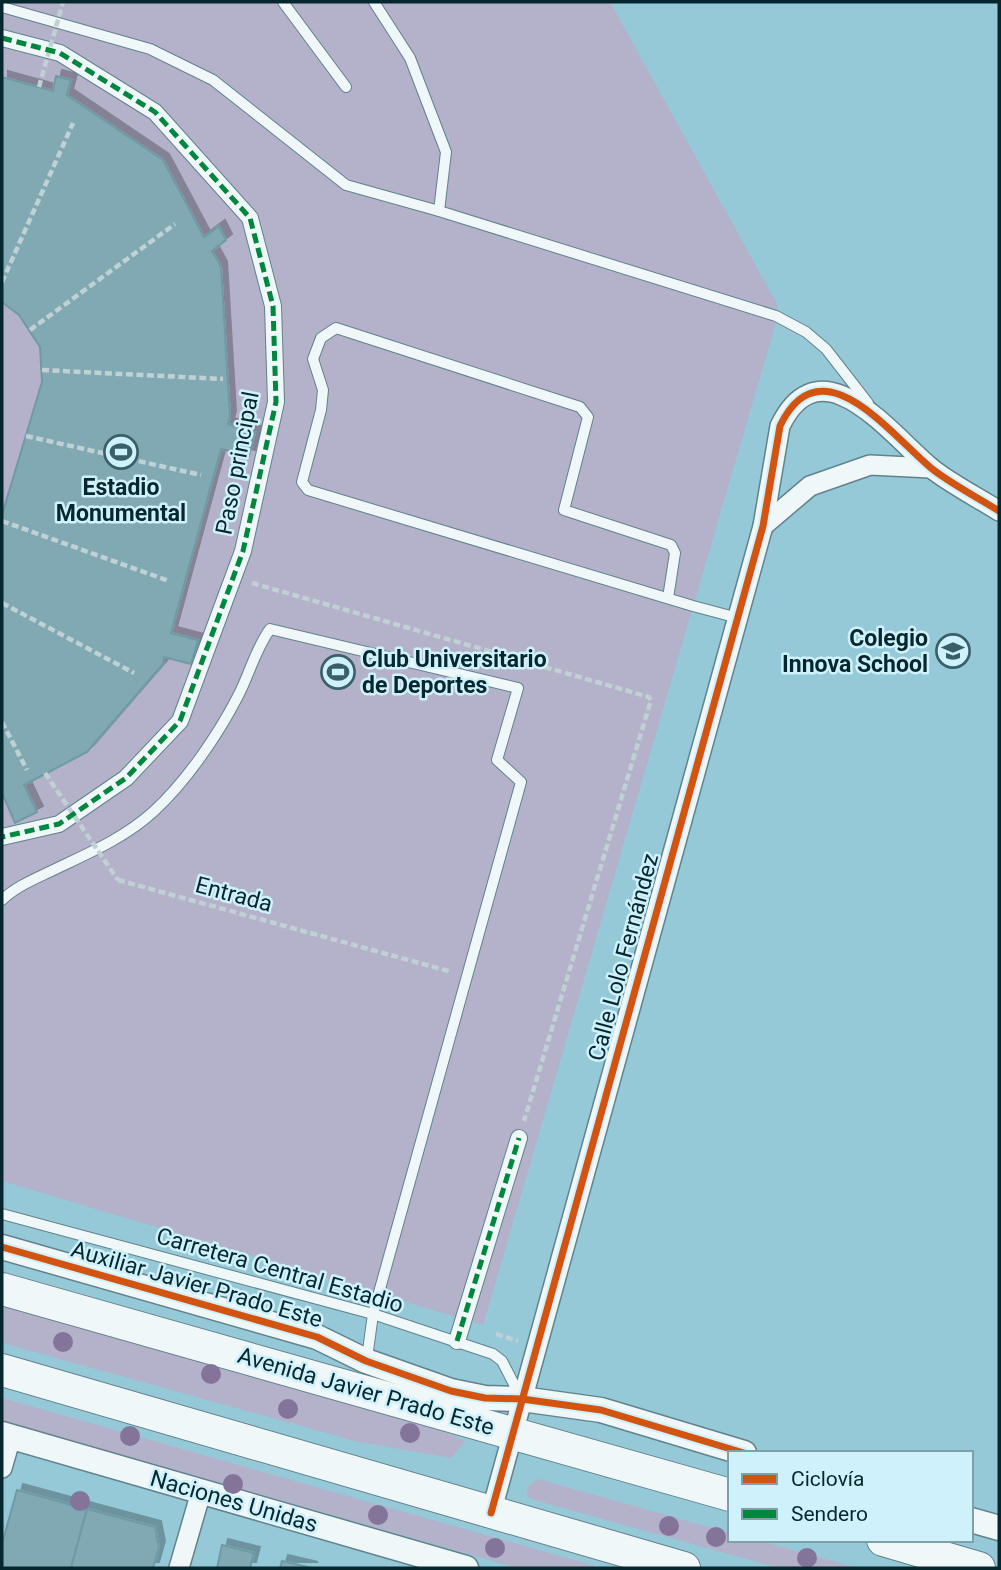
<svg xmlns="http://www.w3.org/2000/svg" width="1001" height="1570" viewBox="0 0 1001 1570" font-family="Roboto,sans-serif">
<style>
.green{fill:#b4b1ca}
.building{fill:#80a9b3;stroke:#6e9aa5;stroke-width:2;filter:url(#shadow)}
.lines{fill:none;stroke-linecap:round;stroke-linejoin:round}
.service-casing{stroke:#61838b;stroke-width:12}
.pedestrian-casing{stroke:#61838b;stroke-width:18}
.minor-casing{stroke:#61838b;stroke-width:22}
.tertiary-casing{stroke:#61838b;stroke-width:27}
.primary-casing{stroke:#61838b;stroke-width:34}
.path{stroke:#c0d1d5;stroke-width:4.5;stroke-dasharray:7 3.5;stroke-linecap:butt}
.service{stroke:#eff7f9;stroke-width:10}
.pedestrian{stroke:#eff7f9;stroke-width:16}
.minor{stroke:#eff7f9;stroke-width:19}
.tertiary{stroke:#eff7f9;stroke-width:24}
.primary{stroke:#eff7f9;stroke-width:32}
.path-bridge{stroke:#c0d1d5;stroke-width:4.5;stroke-dasharray:7 3.5;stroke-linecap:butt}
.quiet{stroke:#00873e;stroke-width:5;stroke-dasharray:10 5;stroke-linecap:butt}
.cycleway-casing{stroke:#cef1fb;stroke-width:11}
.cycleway{stroke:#d25410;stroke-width:7}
.tree{fill:#847499}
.labels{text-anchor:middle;stroke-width:5;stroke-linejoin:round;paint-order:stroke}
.street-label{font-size:23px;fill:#07272f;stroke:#cef1fb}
.poi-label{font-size:23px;font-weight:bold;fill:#07272f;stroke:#cef1fb}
</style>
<defs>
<filter id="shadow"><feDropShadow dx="6" dy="-6" stdDeviation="0" flood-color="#0004"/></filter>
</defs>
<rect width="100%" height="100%" fill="#95c9d7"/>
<g class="green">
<path d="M2 2H610L777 304 775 326 483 1325 2 1181Z"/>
<path d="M2 1300 447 1433 465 1441 452 1458 359 1442 2 1343Z"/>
<path d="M2 1398 602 1568H518L2 1421Z"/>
<path d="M538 1479 730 1533V1540H757L857 1568H779L531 1499 526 1494 529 1485Z"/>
</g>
<g class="building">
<path d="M56 76 71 80 67 95 163 160 204 237 219 226 226 240 212 251 221 267 230 417 228 424 255 432 249 456 221 449 171 633 198 640 191 664 164 657 163 664 87 752 24 785 37 812 15 823 3 795 2 796V515L42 382 40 347 19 315 2 302V77L53 91Z"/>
<path d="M17 1490 87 1509 71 1568H2V1544Z"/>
<path d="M87 1509 155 1527 159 1547 153 1568H71Z"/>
<path d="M222 1545 254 1553 250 1568H217Z"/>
<path d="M282 1561 312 1568H280Z"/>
</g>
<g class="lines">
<g class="service-casing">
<g id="service">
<path d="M283 2 346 87"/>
<path d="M374 2 410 58 446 152 439 211"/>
<path d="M2 7 150 49 213 80 346 185 439 211 776 316 806 332 826 349 868 403"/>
<path d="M668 598 675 553 671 545 564 510 588 417 580 407 336 328 321 338 313 359 323 390 321 410 302 482 308 490 693 606 738 618"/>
<path d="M2 900C14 888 32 880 47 873 84 855 122 840 153 812 186 782 218 735 238 696 250 673 255 650 270 629L518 688 497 760 521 782 373 1314 367 1358"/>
<path d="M2 1214 373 1314 493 1354 502 1361 520 1396"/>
</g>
</g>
<g class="pedestrian-casing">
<g id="pedestrian">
<path d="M2 38 60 53 155 112 250 218 273 306 276 402 243 551 180 721 126 778 59 824 2 837"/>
<path d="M457 1341 519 1138"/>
</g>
</g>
<g class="minor-casing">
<g id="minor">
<path d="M763 526 810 486 870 465 931 468"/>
<path d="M2 1468 11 1437"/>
<path d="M491 1513 763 526 780 426C821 341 891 435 931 468 951 484 977 497 999 511"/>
<path d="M179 1568 201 1492"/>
</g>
</g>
<g class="tertiary-casing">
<g id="tertiary">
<path d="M2 1247 317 1337 366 1361 451 1391 485 1398 522 1399 601 1410 744 1453"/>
<path d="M2 1434 466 1568"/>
<path d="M971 1520 999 1528"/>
</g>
</g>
<g class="primary-casing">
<g id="primary">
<path d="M2 1289 730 1495"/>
<path d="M2 1370 684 1568"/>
<path d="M883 1540 979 1568"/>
</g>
</g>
<g class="path">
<path d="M2 282 73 123"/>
<path d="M30 330 175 224"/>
<path d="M42 370 223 379"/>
<path d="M26 436 201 475"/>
<path d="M2 521 169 581"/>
<path d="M252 583 649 697 651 700 524 1121"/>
<path d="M2 603 134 673"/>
<path d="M2 722 27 770"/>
<path d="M118 880 452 972"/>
<path d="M496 1334 518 1341"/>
</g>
<use href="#service" class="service"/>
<use href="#pedestrian" class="pedestrian"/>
<use href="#minor" class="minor"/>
<use href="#tertiary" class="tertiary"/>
<use href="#primary" class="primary"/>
<g class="path-bridge">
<path d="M39 87 63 2"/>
<path d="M45 773 118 880"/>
</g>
<g class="quiet">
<path d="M2 38 60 53 155 112 250 218 273 306 276 402 243 551 180 721 126 778 59 824 2 837"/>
<path d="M457 1341 519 1138"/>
</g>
<g class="cycleway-casing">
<g id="cycleway">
<path d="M2 1247 317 1337 366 1361 451 1391 485 1398 522 1399 601 1410 744 1453"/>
<path d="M491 1513 763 526 780 426C821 341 891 435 931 468 951 484 977 497 999 511"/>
</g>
</g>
<use href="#cycleway" class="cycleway"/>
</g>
<g class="tree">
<circle cx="63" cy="1342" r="10"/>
<circle cx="211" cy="1374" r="10"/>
<circle cx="288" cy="1409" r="10"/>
<circle cx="410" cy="1433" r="10"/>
<circle cx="130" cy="1436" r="10"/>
<circle cx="233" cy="1484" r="10"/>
<circle cx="80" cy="1501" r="10"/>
<circle cx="378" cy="1515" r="10"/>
<circle cx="669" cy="1526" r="10"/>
<circle cx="716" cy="1537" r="10"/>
<circle cx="495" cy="1548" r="10"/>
<circle cx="807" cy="1558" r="10"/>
</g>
<defs>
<g id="stadium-ring" transform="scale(1.75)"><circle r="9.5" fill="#cef1fb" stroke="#39606a" stroke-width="1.5"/><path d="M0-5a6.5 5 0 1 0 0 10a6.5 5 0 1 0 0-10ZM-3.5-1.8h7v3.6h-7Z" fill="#39606a"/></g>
<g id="school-ring" transform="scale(1.75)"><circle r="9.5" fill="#cef1fb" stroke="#39606a" stroke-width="1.5"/><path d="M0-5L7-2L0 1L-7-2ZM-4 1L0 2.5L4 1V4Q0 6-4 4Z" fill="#39606a"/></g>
</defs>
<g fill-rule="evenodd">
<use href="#stadium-ring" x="121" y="452"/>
<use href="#school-ring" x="953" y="651"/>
<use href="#stadium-ring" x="338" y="672"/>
</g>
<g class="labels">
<g class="street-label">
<text transform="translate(237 463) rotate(-79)" y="8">Paso principal</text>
<text transform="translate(234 894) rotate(15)" y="8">Entrada</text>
<text transform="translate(623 957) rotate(-75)" y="8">Calle Lolo Fernández</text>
<text transform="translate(280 1270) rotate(16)" y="8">Carretera Central Estadio</text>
<text transform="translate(197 1284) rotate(16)" y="8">Auxiliar Javier Prado Este</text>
<text transform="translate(366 1391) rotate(16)" y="8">Avenida Javier Prado Este</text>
<text transform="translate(234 1501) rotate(16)" y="8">Naciones Unidas</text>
</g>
<g class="poi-label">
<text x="121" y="495">Estadio<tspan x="121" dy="26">Monumental</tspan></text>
<text x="928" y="646" text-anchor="end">Colegio<tspan x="928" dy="26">Innova School</tspan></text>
<text x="362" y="667" text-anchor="start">Club Universitario<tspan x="362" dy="26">de Deportes</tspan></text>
</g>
</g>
<rect width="1001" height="1570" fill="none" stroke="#07272f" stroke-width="7"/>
<rect x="728" y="1451" width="245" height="91" fill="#cef1fb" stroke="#7ea0a9" stroke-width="2"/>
<rect x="742" y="1474" width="35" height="10" fill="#d25410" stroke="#7ea0a9" stroke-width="2"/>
<text x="791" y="1486" font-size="21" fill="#07272f">Ciclovía</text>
<rect x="742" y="1509" width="35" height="10" fill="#00873e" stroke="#7ea0a9" stroke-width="2"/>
<text x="791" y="1521" font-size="21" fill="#07272f">Sendero</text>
</svg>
